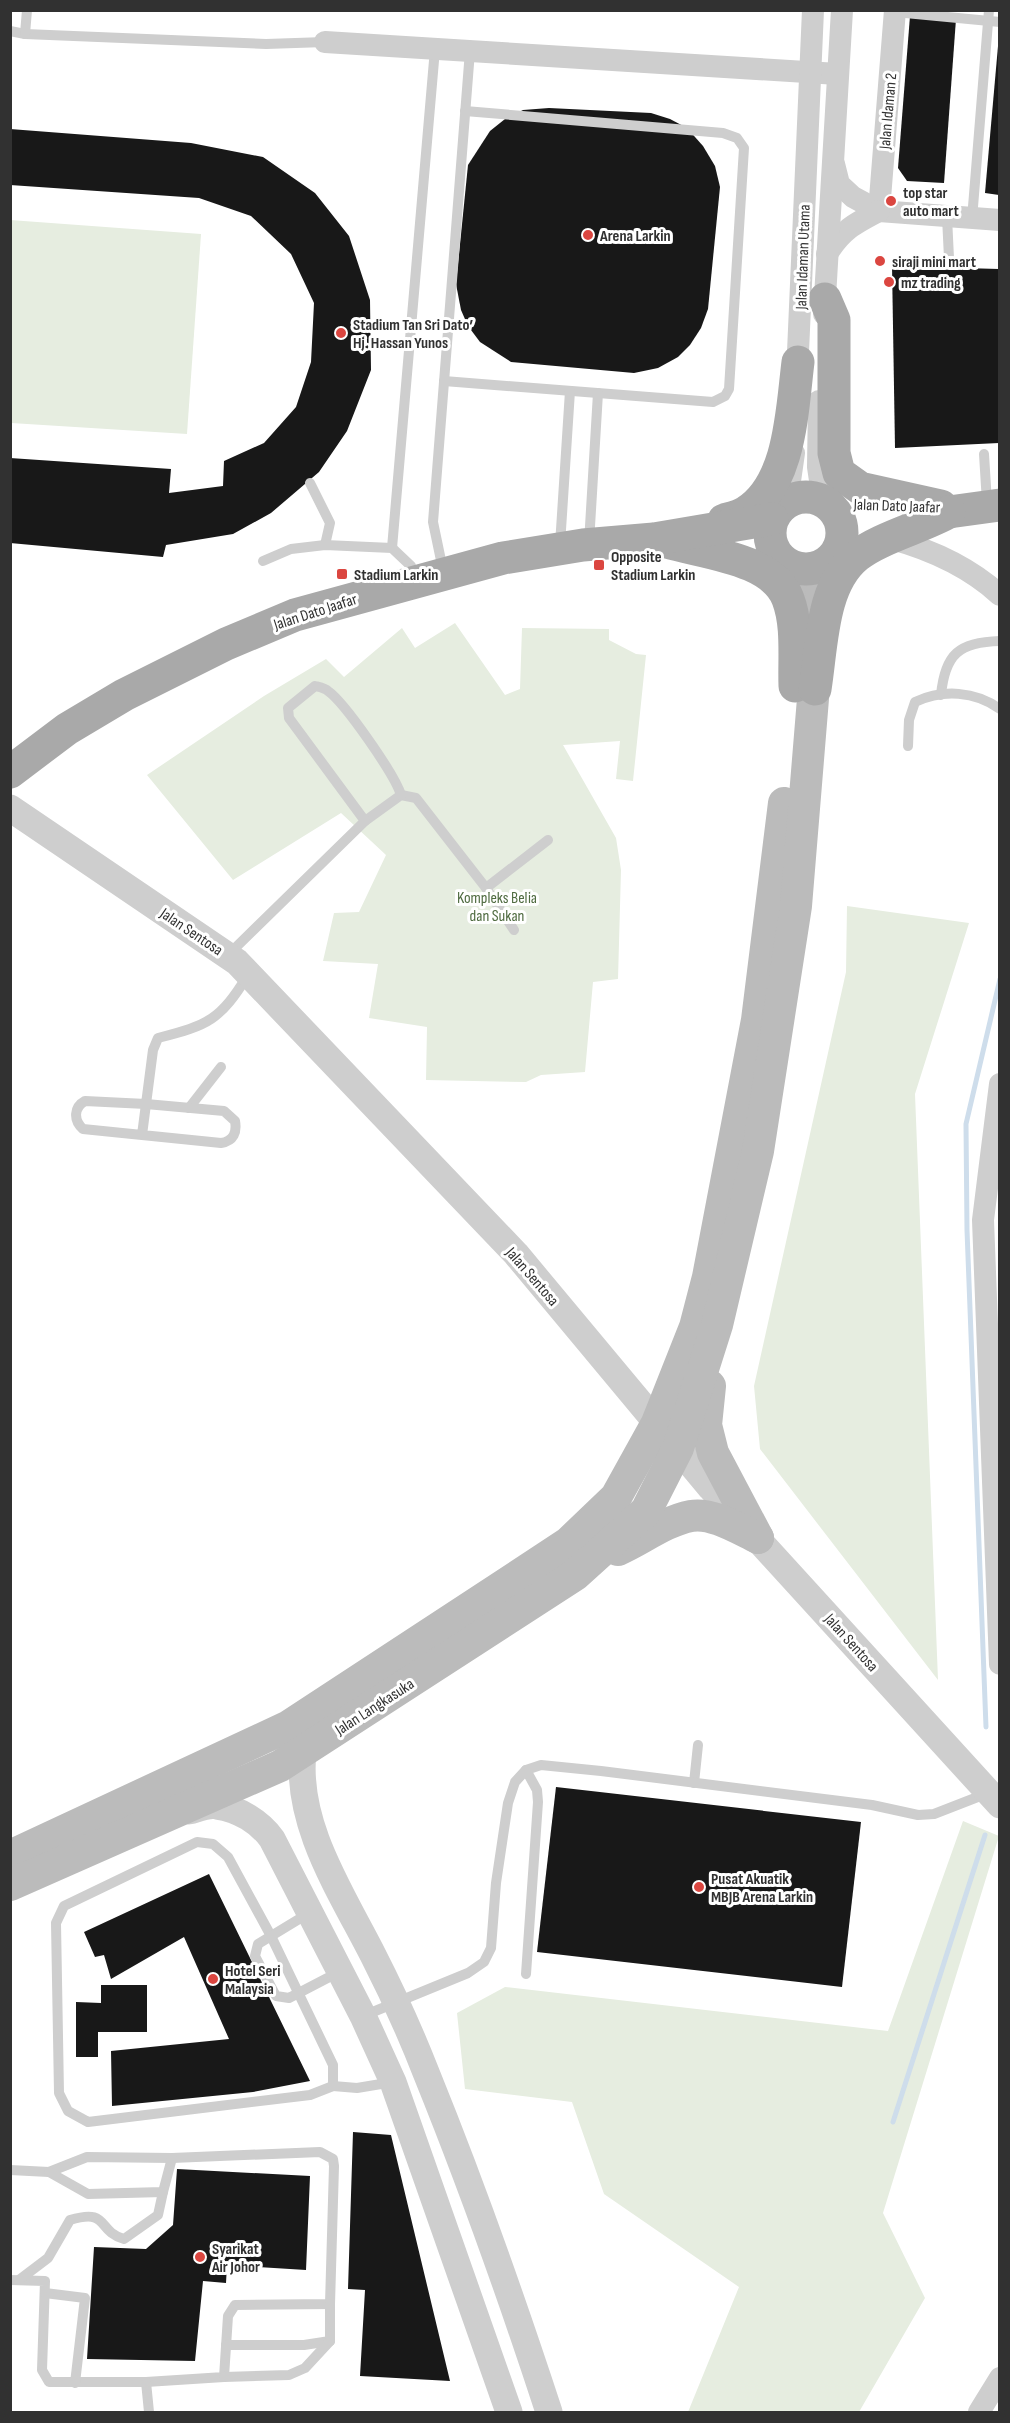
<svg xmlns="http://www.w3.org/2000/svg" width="1010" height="2423" viewBox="0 0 1010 2423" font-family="'Sofia Sans Condensed',sans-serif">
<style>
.green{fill:#e6ede0}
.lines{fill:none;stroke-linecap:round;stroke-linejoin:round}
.stream{stroke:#ceddeb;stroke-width:5}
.building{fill:#181818}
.service{stroke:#cecece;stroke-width:10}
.minor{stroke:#cecece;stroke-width:22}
.tertiary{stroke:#cecece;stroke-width:27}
.secondary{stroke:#bbb;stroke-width:32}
.primary{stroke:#a9a9a9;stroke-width:33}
.poi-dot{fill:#db4640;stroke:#fff;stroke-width:2}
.labels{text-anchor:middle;stroke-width:6;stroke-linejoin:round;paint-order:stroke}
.street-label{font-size:16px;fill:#313131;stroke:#fff}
.poi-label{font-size:16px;font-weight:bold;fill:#313131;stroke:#fff;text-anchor:start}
.park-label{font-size:16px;fill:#4f6b40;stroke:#fff}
</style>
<rect width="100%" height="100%" fill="#fff"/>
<g class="green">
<path d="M10 220 201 234 187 434 11 423Z"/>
<path d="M455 623 505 695 520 689 522 628 609 629V640L636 654 646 655 633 781 616 779 620 741 563 745 616 838 621 870 618 979 593 982 585 1072 541 1075 526 1082 426 1080 427 1027 369 1018 378 964 323 961 334 913 359 912 386 855 341 813 233 880 147 775 264 696 326 659 344 677 402 628 415 648Z"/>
<path d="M847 906 969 923 915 1094 938 1680 760 1449 754 1386 846 972Z"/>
<path d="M963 1821 999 1836 883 2213 925 2298 859 2412H688L739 2287 604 2194 572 2102 465 2089 457 2013 505 1987 888 2031Z"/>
</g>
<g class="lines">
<g class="stream">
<path d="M986 1727 967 1230 966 1124 1000 979"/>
<path d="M893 2122 985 1835"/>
</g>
</g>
<g class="building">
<path d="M910 16 956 19 944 183 907 181 898 168Z"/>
<path d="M998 46H999V195L985 193Z"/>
<path d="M549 108 651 113 670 119 687 128 703 146 715 166 720 187 708 309 701 328 690 345 678 357 658 368 634 373 511 362 480 342 468 326 461 310 456 284 468 165 490 131 505 119 523 110Z"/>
<path d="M10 129 191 143 263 157 315 193 349 236 370 300 371 370 347 431 319 472 271 513 233 534 166 545 163 557 10 543V458L171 469 169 493 223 486 224 461 264 443 296 407 311 362 314 303 291 254 251 216 199 198 10 185Z"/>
<path d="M892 266 999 269V443L895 448Z"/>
<path d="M556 1787 861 1822 842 1987 537 1952Z"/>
<path d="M209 1874 310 2081 253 2092 112 2106 111 2051 229 2039 184 1937 111 1979 104 1955 95 1957 84 1932Z"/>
<path d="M101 1985H147V2032H98V2057H76V2002L101 2003Z"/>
<path d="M353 2132 391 2135 450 2381 360 2376 365 2290 348 2289Z"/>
<path d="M177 2169 310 2176 306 2270 227 2265 226 2283 203 2281 195 2361 87 2359 94 2247 146 2249 173 2225Z"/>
</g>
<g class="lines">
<g class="service">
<path d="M895 12 1000 22"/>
<path d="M10 31 25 34 266 44 325 42"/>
<path d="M25 34 27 10"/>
<path d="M947 217 949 258"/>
<path d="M972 219 989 10"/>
<path d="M444 381 713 402 725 396 729 389 744 148 737 138 723 133 465 111"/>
<path d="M984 454 987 503"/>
<path d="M310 483 330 523 325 545"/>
<path d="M589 543 598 393"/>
<path d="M560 545 570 391"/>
<path d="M392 548 435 49"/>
<path d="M263 561 291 549 325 545 392 548 411 566 413 578"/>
<path d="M443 570 433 522 470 51"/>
<path d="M941 695C945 654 959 642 1000 641"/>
<path d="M908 746 909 720 915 702C943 689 975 691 1000 709"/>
<path d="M365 821 401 795 416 798 486 888 548 840"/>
<path d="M486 888 514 930"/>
<path d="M228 955 365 821 289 718 288 708 315 686C319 687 325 688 328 691 345 703 395 775 401 795"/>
<path d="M189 1108 221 1067"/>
<path d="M142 1135 221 1143C234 1141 237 1132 235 1121L224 1111 146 1104 142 1135 83 1129C73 1120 74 1107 85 1101L146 1104 153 1050 158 1038C209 1025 220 1020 248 975"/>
<path d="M694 1783 698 1745"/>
<path d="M197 1842 213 1844 228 1857 271 1936 333 2065V2086L310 2095 88 2122 68 2111 59 2093 56 1923 64 1906Z"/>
<path d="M309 1913 258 1944 255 1956 276 1996 289 1998 339 1972"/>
<path d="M526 1974 538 1802 537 1790 526 1770"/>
<path d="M363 2016 468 1973 484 1962 491 1948 496 1883 508 1803 515 1782 526 1770 541 1765 601 1771 872 1805 918 1815 934 1814 988 1793"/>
<path d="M333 2086 357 2088 393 2082"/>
<path d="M10 2170 49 2172 87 2157 172 2158 320 2152 333 2159 334 2166 330 2304 235 2305 228 2316 224 2377 146 2382H49L42 2370 45 2281 10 2280"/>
<path d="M49 2172 88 2194 163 2192 172 2158"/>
<path d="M19 2280 48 2258 70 2220C110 2208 96 2231 124 2239L158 2215 163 2192"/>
<path d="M45 2293 85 2298 75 2383"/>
<path d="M226 2345H304L330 2341V2304"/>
<path d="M224 2377 289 2375 305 2368 330 2341"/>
<path d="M146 2382 149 2412"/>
</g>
<g class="minor">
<path d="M325 42 838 74"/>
<path d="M834 164 839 184 853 197 879 211 1000 220"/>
<path d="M879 211 895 10"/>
<path d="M827 254C842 230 854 224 879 211"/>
<path d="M824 314 842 10"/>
<path d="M797 375 813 10"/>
<path d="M819 401 818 467 823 501"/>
<path d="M787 502 794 453"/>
<path d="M892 539C932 550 968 566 1000 595"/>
<path d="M1000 1084 983 1220 1000 1664"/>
<path d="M979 2412 1000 2378"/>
</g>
<g class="tertiary">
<path d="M10 808 237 962 516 1254 711 1488 1000 1805"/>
<path d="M303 1752C295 1824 341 1892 373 1955 393 1994 411 2034 427 2075 472 2186 512 2299 549 2412"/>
<path d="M189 1811C197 1809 209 1804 217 1806 239 1809 260 1822 272 1839L363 2016 393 2082 509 2412"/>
</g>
<g class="secondary">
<path d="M789 565 800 589 798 625"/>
<path d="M819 615 825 566"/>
<path d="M710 1386 706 1425 713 1453 758 1538"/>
<path d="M618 1550C641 1540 665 1521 691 1516 712 1512 739 1529 758 1538"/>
<path d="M10 1856 289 1726 568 1543 616 1497 657 1423 695 1327 708 1277 757 1020 784 803"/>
<path d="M10 1885 280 1766 575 1575 646 1511 678 1448 717 1325 758 1151 796 906 816 662"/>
</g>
<g class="primary">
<path d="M825 299 834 320V453L839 473 860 488 941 506"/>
<circle cx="806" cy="533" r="36"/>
<path d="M927 515 1000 505"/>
<path d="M724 520C731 518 740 516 746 512 791 484 792 409 798 362"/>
<path d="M667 542C703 553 773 558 788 599 798 625 794 659 795 686"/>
<path d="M815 689C822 646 821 585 857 556 879 538 923 527 949 512"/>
<path d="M10 772 67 729 124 695 226 644 295 615 503 558 583 545 654 539 772 519"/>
</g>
</g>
<g class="poi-dot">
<circle cx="891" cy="201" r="6"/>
<circle cx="588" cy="235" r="6"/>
<circle cx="880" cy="261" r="6"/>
<circle cx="889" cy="282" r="6"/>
<circle cx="341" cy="333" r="6"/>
<rect x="593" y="559" width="12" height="12" rx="3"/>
<rect x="336" y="568" width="12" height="12" rx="3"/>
<circle cx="699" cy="1887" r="6"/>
<circle cx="213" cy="1979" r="6"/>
<circle cx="200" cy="2257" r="6"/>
</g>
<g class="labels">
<g class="street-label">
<text transform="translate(887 111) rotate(-85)" y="6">Jalan Idaman 2</text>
<text transform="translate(802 257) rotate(-88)" y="6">Jalan Idaman Utama</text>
<text transform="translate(897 505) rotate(2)" y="6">Jalan Dato Jaafar</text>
<text transform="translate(315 611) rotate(-18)" y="6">Jalan Dato Jaafar</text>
<text transform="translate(192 931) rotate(34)" y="6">Jalan Sentosa</text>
<text transform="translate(533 1276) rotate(49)" y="6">Jalan Sentosa</text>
<text transform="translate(852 1642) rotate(48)" y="6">Jalan Sentosa</text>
<text transform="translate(374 1706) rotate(-33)" y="6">Jalan Langkasuka</text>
</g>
<g class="poi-label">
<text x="903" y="198">top star<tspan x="903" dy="18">auto mart</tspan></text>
<text x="600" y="241">Arena Larkin</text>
<text x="892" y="267">siraji mini mart</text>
<text x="901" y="288">mz trading</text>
<text x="353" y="330">Stadium Tan Sri Dato’<tspan x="353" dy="18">Hj. Hassan Yunos</tspan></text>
<text x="611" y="562">Opposite<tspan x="611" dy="18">Stadium Larkin</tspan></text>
<text x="354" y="580">Stadium Larkin</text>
<text x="711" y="1884">Pusat Akuatik<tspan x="711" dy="18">MBJB Arena Larkin</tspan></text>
<text x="225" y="1976">Hotel Seri<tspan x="225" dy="18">Malaysia</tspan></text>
<text x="212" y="2254">Syarikat<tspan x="212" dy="18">Air Johor</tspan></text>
</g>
<g class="park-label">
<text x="497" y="903">Kompleks Belia<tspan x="497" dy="18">dan Sukan</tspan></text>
</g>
</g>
<rect width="1010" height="2423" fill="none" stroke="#313131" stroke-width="24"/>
</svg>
